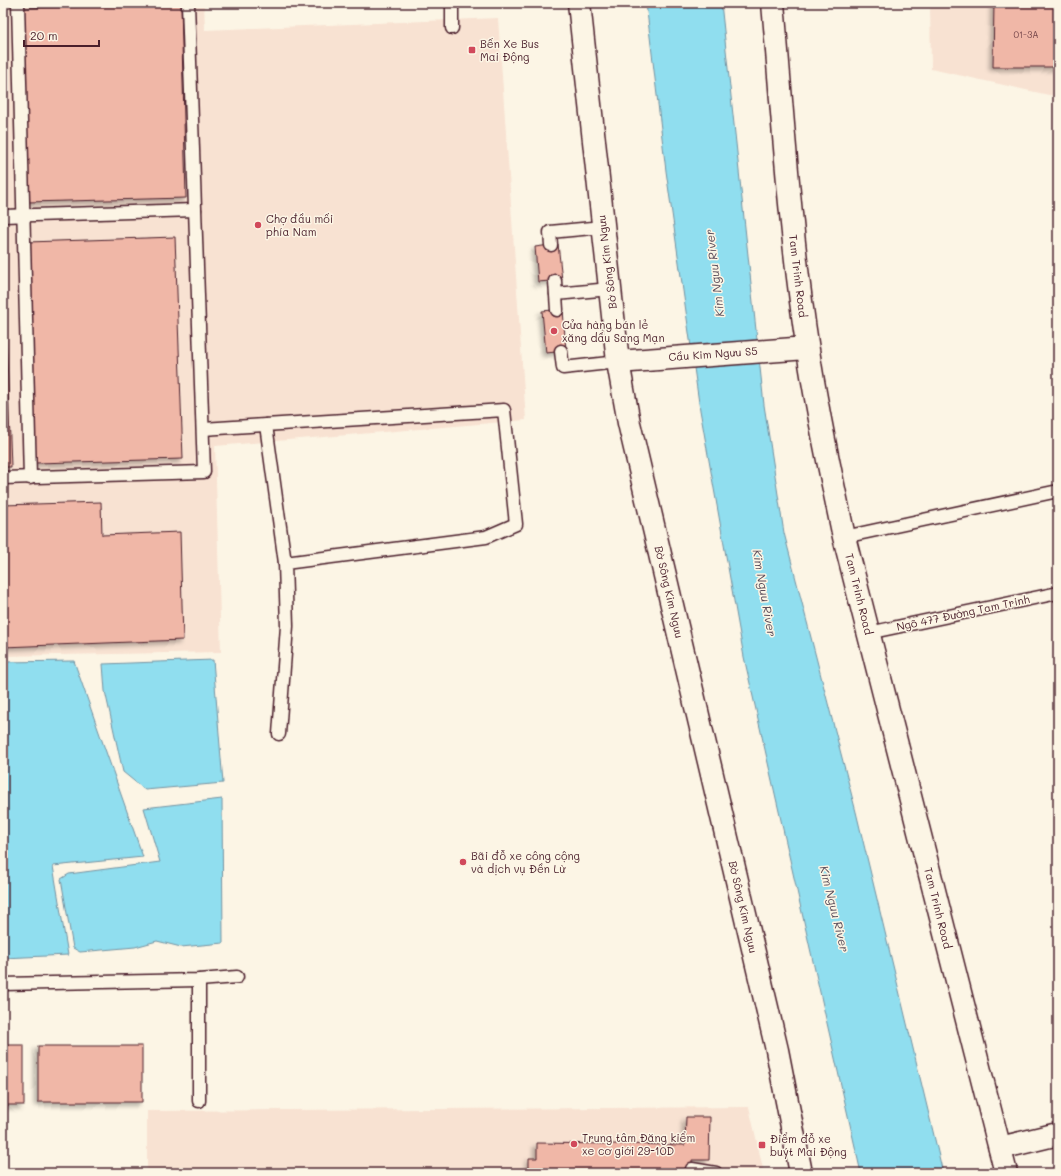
<svg xmlns="http://www.w3.org/2000/svg" width="1061" height="1176" viewBox="0 0 1061 1176" font-family="Mali,sans-serif">
<style>
.built{fill:#f8e2d2}
.water{fill:#90deef;stroke:#7492a1}
.building{fill:#f0b7a7;stroke:#4a1f2b;filter:url(#shadow)}
.lines{fill:none;stroke-linecap:round;stroke-linejoin:round}
.lane-casing{stroke:#4a1f2b;stroke-width:15}
.street-casing{stroke:#4a1f2b;stroke-width:25}
.secondary-casing{stroke:#4a1f2b;stroke-width:25}
.lane{stroke:#fcf5e5;stroke-width:12}
.street{stroke:#fcf5e5;stroke-width:22}
.secondary{stroke:#fcf5e5;stroke-width:22}
.poi-dot{fill:#d1495b;stroke:#fcf5e5;stroke-width:1.5}
.labels{text-anchor:middle;stroke-width:3;stroke-linejoin:round;paint-order:stroke}
.number-label{font-size:9px;fill:#74454a}
.poi-label{font-size:11px;fill:#4a1f2b;stroke:#fcf5e5;text-anchor:start}
.street-label{font-size:11px;fill:#4a1f2b;stroke:#fcf5e5}
.water-label{font-size:12px;font-style:italic;fill:#5c4f5c;stroke:#fcf5e5}
</style>
<defs>
<filter id="shadow"><feDropShadow dx="-3.5" dy="3.5" stdDeviation="2" flood-color="#0004"/></filter>
</defs>
<rect width="100%" height="100%" fill="#fcf5e5"/>
<filter id="ink" filterUnits="userSpaceOnUse"><feTurbulence type="fractalNoise" baseFrequency=".025" numOctaves="2"/><feDisplacementMap in="SourceGraphic" scale="8" xChannelSelector="R" yChannelSelector="G"/><feConvolveMatrix kernelMatrix="1 2 1 2 8 2 1 2 1" color-interpolation-filters="sRGB"/></filter>
<g filter="url(#ink)">
<g class="built">
<path d="M3 3H204L205 30 498 18 526 420 215 446 221 652 3 656Z"/>
<path d="M930 3H1058V97L931 69Z"/>
<path d="M749 1107 764 1173H147V1111Z"/>
</g>
<g class="water">
<path d="M646 3H721L764 405 784 533 856 812 943 1173H861L744 657 700 410 666 171Z"/>
<path d="M213 660 223 783 145 790 123 772 105 691 103 664Z"/>
<path d="M74 661 143 857 53 866 68 955 3 958V662Z"/>
<path d="M222 799 223 943 181 947 157 941 135 947 80 952 73 948 61 879 69 874 160 862 144 808Z"/>
</g>
<g class="building">
<path d="M994 3H1058V67H993Z"/>
<path d="M181 4 186 198 28 202 23 8Z"/>
<path d="M175 237 183 459 36 463 28 242Z"/>
<path d="M558 244 562 280 538 282 535 247Z"/>
<path d="M3 246 11 467H3Z"/>
<path d="M563 309 566 351 546 353 542 311Z"/>
<path d="M101 502 102 535 180 532 183 640 3 647V505Z"/>
<rect x="3" y="1045" width="21" height="60"/>
<rect x="38" y="1046" width="104" height="56"/>
<path d="M686 1117H710L709 1160H692V1173H529V1158H537V1143L685 1145Z"/>
</g>
<g class="lines">
<g class="lane-casing">
<g id="lane">
<path d="M18 3 30 478"/>
<path d="M452 28V3"/>
<path d="M3 216 195 210"/>
<path d="M551 245 550 232 603 227"/>
<path d="M555 281 557 310"/>
<path d="M556 294 610 289"/>
<path d="M561 351 563 368 618 362"/>
<path d="M266 425 285 563"/>
<path d="M203 429 504 410 516 524 486 537 285 563 287 626 279 734"/>
<path d="M3 478 204 472 188 3"/>
<path d="M844 537 1058 491"/>
<path d="M868 633 1058 593"/>
<path d="M3 984 199 980 237 977"/>
<path d="M199 1101V980"/>
<path d="M692 1169 716 1173"/>
</g>
</g>
<g class="street-casing">
<g id="street">
<path d="M618 362 807 348"/>
<path d="M1000 1148 1058 1134"/>
</g>
</g>
<g class="secondary-casing">
<g id="secondary">
<path d="M579 3 618 362 629 423 777 1050 801 1173"/>
<path d="M773 3C783 119 790 235 808 350 817 412 831 475 844 537L1006 1173"/>
</g>
</g>
<use href="#lane" class="lane"/>
<use href="#street" class="street"/>
<use href="#secondary" class="secondary"/>
</g>
</g>
<g class="poi-dot">
<rect x="468" y="46" width="8" height="8" rx="2"/>
<circle cx="258" cy="225" r="4"/>
<circle cx="554" cy="331" r="4"/>
<circle cx="463" cy="862" r="4"/>
<circle cx="574" cy="1144" r="4"/>
<rect x="758" y="1141" width="8" height="8" rx="2"/>
</g>
<g class="labels">
<g class="number-label">
<text x="1026" y="38">01-3A</text>
</g>
<g class="poi-label">
<text x="480" y="48">Bến Xe Bus<tspan x="480" dy="13">Mai Động</tspan></text>
<text x="266" y="223">Chợ đầu mối<tspan x="266" dy="13">phía Nam</tspan></text>
<text x="562" y="329">Cửa hàng bán lẻ<tspan x="562" dy="13">xăng dầu Sang Mạn</tspan></text>
<text x="471" y="860">Bãi đỗ xe công cộng<tspan x="471" dy="13">và dịch vụ Đền Lừ</tspan></text>
<text x="582" y="1142">Trung tâm Đăng kiểm<tspan x="582" dy="13">xe cơ giới 29-10D</tspan></text>
<text x="770" y="1143">Điểm đỗ xe<tspan x="770" dy="13">buýt Mai Động</tspan></text>
</g>
<g class="street-label">
<text transform="translate(607 262) rotate(-97)" y="4">Bờ Sông Kim Ngưu</text>
<text transform="translate(798 276) rotate(83)" y="4">Tam Trinh Road</text>
<text transform="translate(713 354) rotate(-4)" y="4">Cầu Kim Ngưu S5</text>
<text transform="translate(669 592) rotate(77)" y="4">Bờ Sông Kim Ngưu</text>
<text transform="translate(859 594) rotate(76)" y="4">Tam Trinh Road</text>
<text transform="translate(963 613) rotate(-12)" y="4">Ngõ 477 Đường Tam Trinh</text>
<text transform="translate(743 907) rotate(77)" y="4">Bờ Sông Kim Ngưu</text>
<text transform="translate(938 908) rotate(76)" y="4">Tam Trinh Road</text>
</g>
<g class="water-label">
<text transform="translate(715 273) rotate(-97)" y="4">Kim Nguu River</text>
<text transform="translate(764 593) rotate(80)" y="4">Kim Nguu River</text>
<text transform="translate(834 909) rotate(76)" y="4">Kim Nguu River</text>
</g>
</g>
<rect width="1061" height="1176" fill="none" stroke="#fcf5e5" stroke-width="16"/>
<rect x="8" y="8" width="1045" height="1160" fill="none" stroke="#4a1f2b" stroke-width="1.5" filter="url(#ink)"/>
<path d="M24 40v6h75v-6" fill="none" stroke="#4a1f2b" stroke-width="2"/>
<text x="30" y="40" font-size="12" fill="#4a1f2b" stroke="#fcf5e5" stroke-width="3" paint-order="stroke">20 m</text>
</svg>
